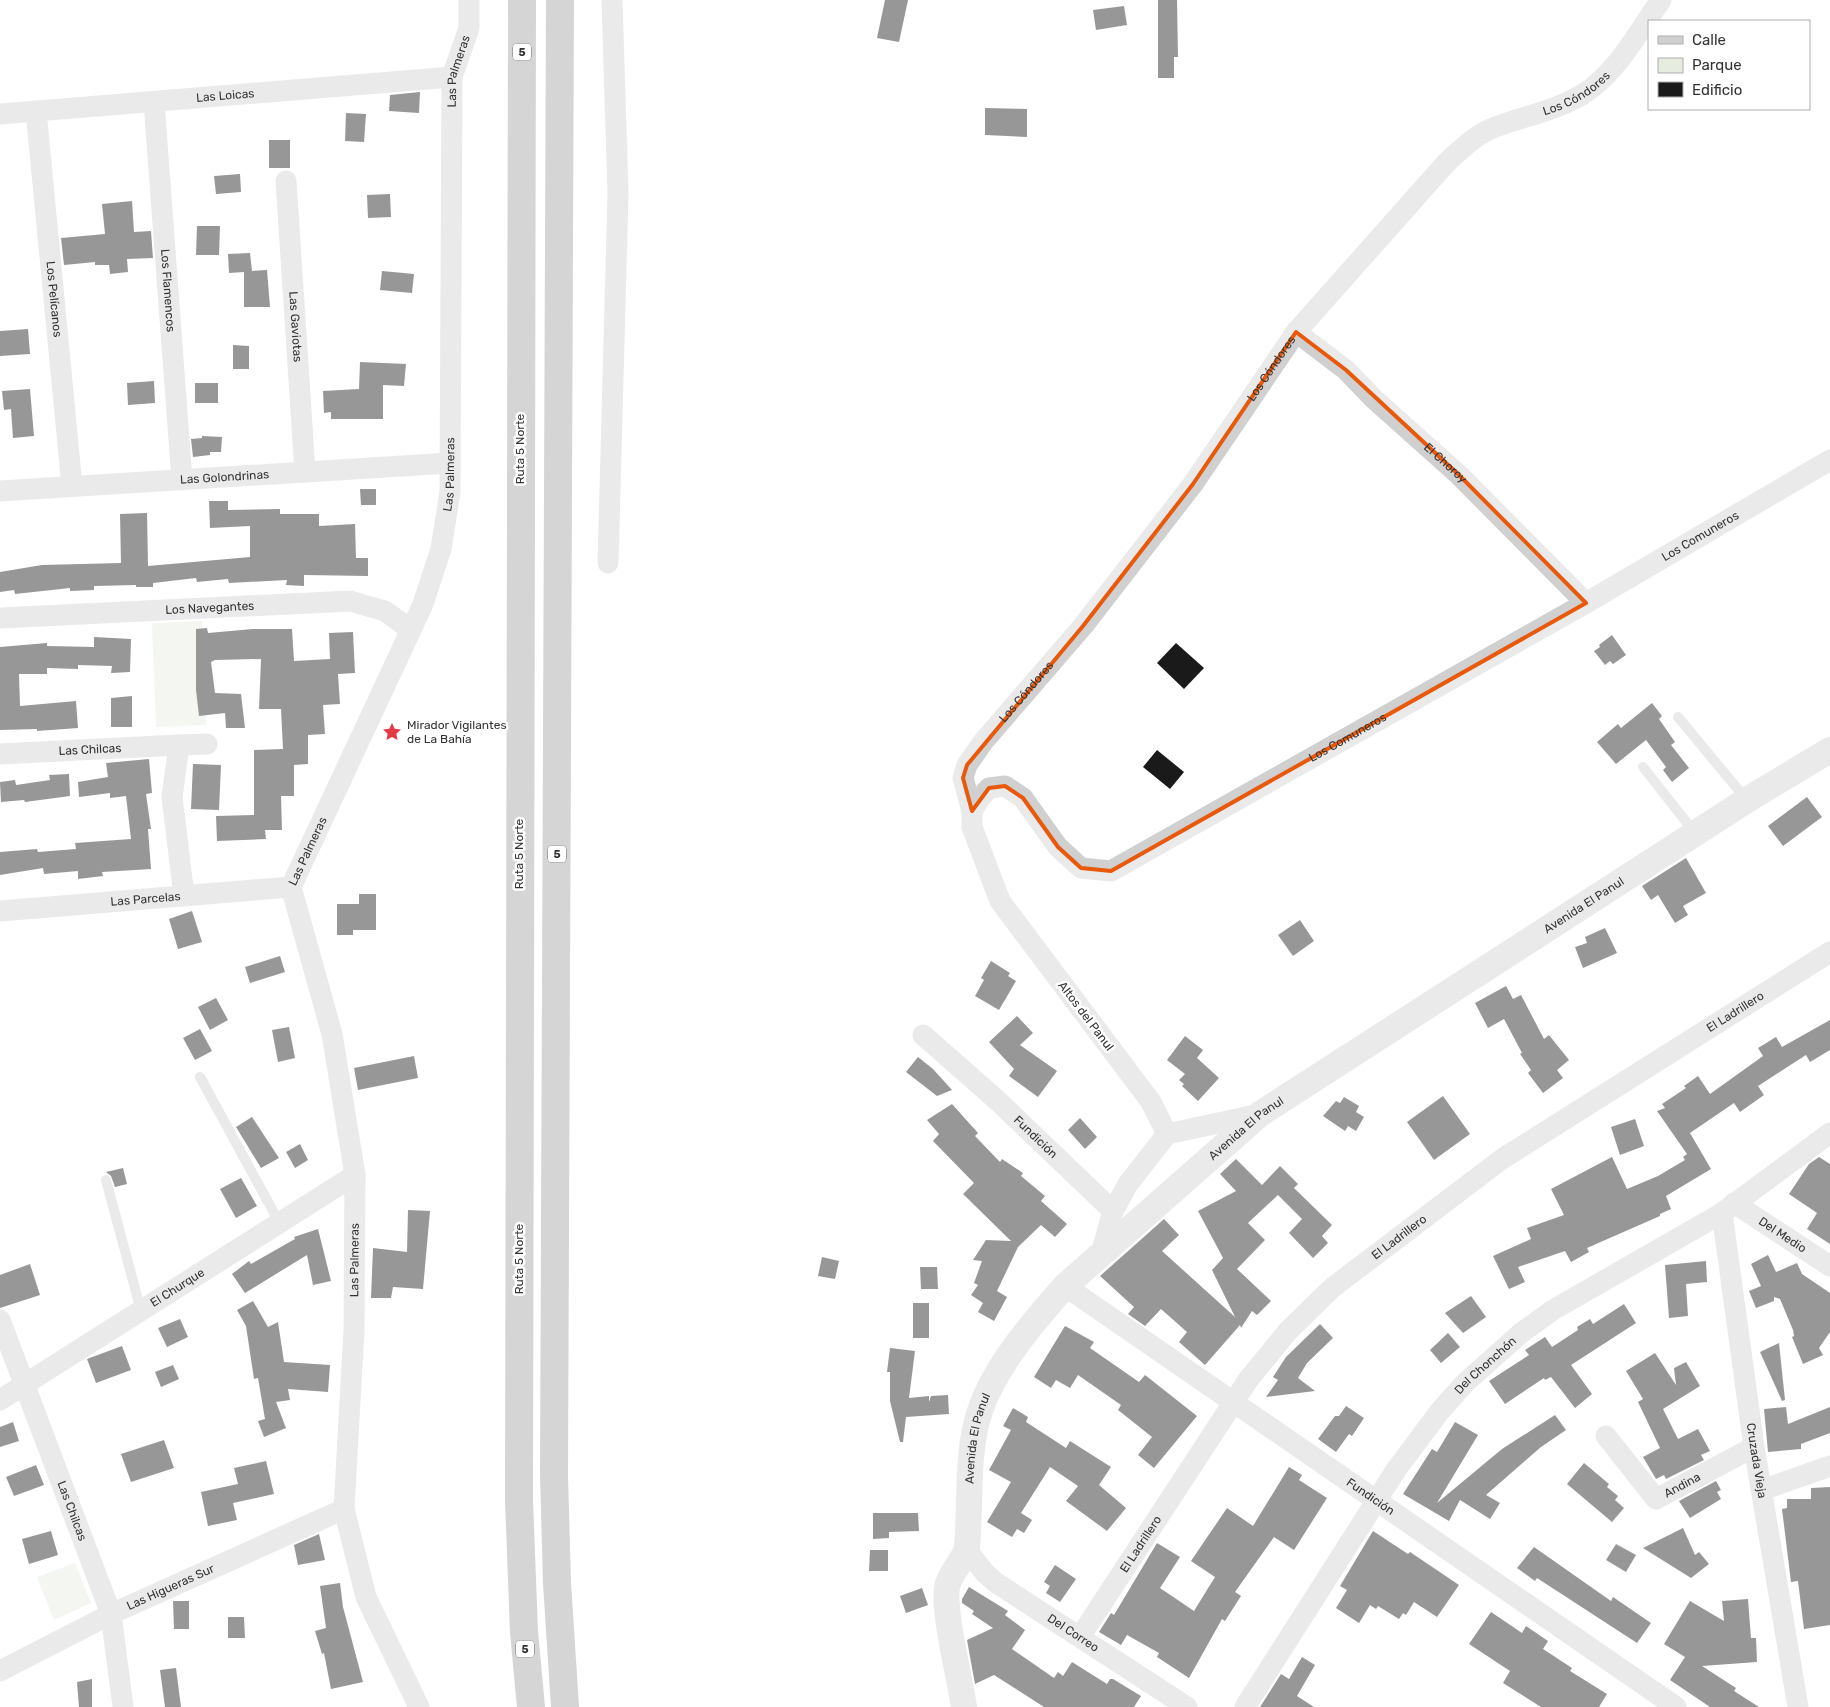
<svg xmlns="http://www.w3.org/2000/svg" width="1830" height="1707" viewBox="0 0 1830 1707" font-family="Rubik,sans-serif">
<style>
.green{fill:#e6ecdf}
.building{fill:#1a1a1a}
.lines{fill:none;stroke-linecap:round;stroke-linejoin:round}
.service{stroke:#d0d0d0;stroke-width:10}
.minor{stroke:#d0d0d0;stroke-width:21}
.tertiary{stroke:#d0d0d0;stroke-width:26}
.trunk{stroke:#a2a2a2;stroke-width:28}
.marked{fill:none;stroke:#e8590c;stroke-width:4;stroke-linejoin:round}
.labels{text-anchor:middle;stroke-width:5;stroke-linejoin:round;paint-order:stroke}
.shield{fill:#fff;stroke:#707070;stroke-width:1}
.shield-label{font-size:11px;font-weight:bold;fill:#333}
.street-label{font-size:12px;fill:#333;stroke:#fff}
.poi-label{font-size:12px;fill:#333;stroke:#fff;text-anchor:start}
</style>
<rect width="100%" height="100%" fill="#fff"/>
<g class="green">
<path d="M202 621 206 725 156 727 152 623Z"/>
<path d="M75 1563 91 1603 54 1620 37 1577Z"/>
</g>
<g class="building">
<path d="M885 0H908L899 42 877 38Z"/>
<path d="M1158 0H1177L1178 57H1174V78H1158Z"/>
<path d="M1124 6 1127 25 1096 30 1093 10Z"/>
<path d="M420 92 419 113 389 111 390 95Z"/>
<path d="M985 108 1027 109V137L985 135Z"/>
<path d="M346 113 366 114 364 142 345 141Z"/>
<rect x="269" y="140" width="21" height="28"/>
<path d="M240 174 241 192 216 194 214 176Z"/>
<path d="M390 194 391 217 368 218 367 195Z"/>
<path d="M132 201 134 232 151 231 153 258 127 259 128 272 110 274 109 265H95V262L64 265 61 238 105 234 102 204Z"/>
<path d="M197 226H220L219 255H196Z"/>
<path d="M250 253 252 271 267 270 270 307H244V272L229 273 228 254Z"/>
<path d="M382 271 414 274 412 293 380 290Z"/>
<path d="M28 329 30 354 0 356V331Z"/>
<path d="M233 345 249 346V369H233Z"/>
<path d="M360 362 406 364 404 386 383 385V419H331V412L324 413 323 391 359 389Z"/>
<path d="M154 381 155 403 128 405 127 383Z"/>
<rect x="195" y="383" width="23" height="20"/>
<path d="M30 389 34 436 13 438 11 409 4 410 2 391Z"/>
<path d="M202 436 222 437 221 452H210V455L193 457 191 439 202 438Z"/>
<path d="M360 489H376V505H361Z"/>
<path d="M209 501H228V510L280 509V514H319V526L355 524 356 558H368V576L304 575V586L286 585 287 580 229 583 228 579 197 582 196 578 153 583V587H136V585L94 586V590L70 591V588L15 594 14 590 0 592V572L42 565 121 563 120 514 147 513 148 566 250 557V526L210 528Z"/>
<path d="M207 628 208 633 253 629H292L294 661 330 659 329 633 353 632 355 673 338 674 340 704 323 705 325 734 308 735V764L294 765V796H281L282 830H265L266 839 217 841 216 816 254 815V750L283 749 281 709H259L261 659 215 660 211 662 215 693 241 694 245 728H226L225 713 199 716 196 690V629Z"/>
<path d="M1612 635 1626 655 1613 664 1610 661 1605 665 1594 651 1600 647 1599 645Z"/>
<path d="M94 637 131 639 130 672 111 673 112 666 78 665V669L47 668V674H19L20 706 76 701 78 728 37 731V729L0 730V647L47 643V646L94 647Z"/>
<path d="M1176 643 1204 668 1184 689 1157 663Z"/>
<path d="M132 696V727H111V698Z"/>
<path d="M1652 703 1662 716 1659 719 1675 742 1671 745 1689 768 1672 782 1663 770 1666 767 1646 740 1616 764 1597 742 1618 724 1621 728Z"/>
<path d="M1157 750 1184 772 1170 789 1143 767Z"/>
<path d="M149 759 152 793 146 794 151 829H148L151 869 102 872 103 876 78 879V871L44 874 43 868 0 875V852L37 849 38 852 76 849 75 843 131 839 126 796 110 798V793L79 797 78 782 108 777 106 763Z"/>
<path d="M193 764 221 765 219 810 191 809Z"/>
<path d="M69 774 70 796 25 802 24 800 1 802 0 782 15 780 16 785 50 780 49 775Z"/>
<path d="M1807 797 1822 817 1783 846 1768 826Z"/>
<path d="M1686 858 1706 893 1683 906 1688 915 1675 923 1658 895 1651 900 1642 886Z"/>
<path d="M359 894H376V930H353V935H337V904H359Z"/>
<path d="M192 911 202 942 178 949 169 919Z"/>
<path d="M1300 920 1314 941 1293 956 1278 935Z"/>
<path d="M1605 928 1617 953 1583 968 1575 947 1587 943 1585 937Z"/>
<path d="M280 956 285 972 250 983 245 967Z"/>
<path d="M991 961 1010 973 1008 976 1016 981 999 1010 975 996 984 980 981 978Z"/>
<path d="M1506 986 1513 999 1521 995 1544 1039 1549 1035 1569 1060 1557 1070 1563 1078 1543 1093 1528 1073 1531 1070 1520 1054 1522 1053 1504 1019 1488 1028 1475 1003Z"/>
<path d="M216 998 228 1020 210 1030 198 1007Z"/>
<path d="M1017 1016 1033 1033 1020 1045 1057 1071 1038 1097 1009 1076 1014 1069 989 1042Z"/>
<path d="M1830 1020V1050L1810 1062 1806 1055 1758 1086 1764 1095 1740 1112 1734 1103 1690 1133 1711 1169 1666 1196 1671 1209 1660 1214V1216L1587 1248 1589 1252 1571 1262 1565 1251 1518 1267 1525 1282 1509 1289 1493 1256 1531 1239 1527 1228 1564 1215 1551 1189 1612 1157 1627 1189 1658 1176 1685 1160 1683 1157 1687 1154 1657 1111 1665 1108 1662 1104 1686 1088 1684 1086 1698 1076 1710 1094 1763 1056 1758 1048 1776 1037 1782 1047Z"/>
<path d="M289 1027 295 1058 278 1062 272 1030Z"/>
<path d="M200 1029 212 1051 195 1060 183 1038Z"/>
<path d="M1185 1036 1203 1050 1197 1058 1219 1078 1198 1101 1182 1086 1184 1084 1179 1080 1185 1074 1167 1060Z"/>
<path d="M414 1056 418 1078 358 1090 354 1068Z"/>
<path d="M918 1057 933 1069 952 1090 937 1096 906 1072Z"/>
<path d="M1443 1096 1470 1134 1434 1160 1407 1122Z"/>
<path d="M1344 1097 1359 1106 1356 1112 1364 1117 1356 1131 1348 1126 1345 1131 1323 1116 1336 1101 1340 1103Z"/>
<path d="M952 1104 978 1133 975 1136 1000 1162 1002 1159 1023 1173 1021 1176 1045 1196 1041 1201 1067 1224 1055 1237 1041 1225 1018 1247 997 1291 1007 1297 994 1321 978 1312 983 1303 971 1295 978 1285 974 1283 982 1261 973 1260 986 1240 1011 1241 963 1194 974 1183 933 1141 939 1134 927 1120Z"/>
<path d="M252 1117 279 1158 261 1168 236 1127Z"/>
<path d="M1080 1118 1097 1137 1085 1149 1068 1130Z"/>
<path d="M1635 1119 1644 1146 1620 1155 1611 1127Z"/>
<path d="M300 1144 308 1160 295 1168 286 1152Z"/>
<path d="M1819 1157 1830 1164V1244L1807 1229 1817 1213 1789 1194 1809 1164Z"/>
<path d="M1236 1159 1262 1185 1280 1166 1298 1184 1294 1188 1332 1225 1322 1236 1328 1243 1313 1258 1289 1233 1302 1219 1278 1195 1248 1223 1265 1240 1237 1269 1271 1301 1257 1315 1252 1311 1241 1328 1240 1325 1205 1365 1179 1342 1187 1332 1161 1309 1145 1326 1128 1314 1134 1307 1100 1276 1164 1219 1179 1235 1162 1251 1235 1317 1212 1270 1223 1258 1198 1211 1236 1191 1220 1174Z"/>
<path d="M123 1168 127 1184 115 1187 111 1176 106 1172Z"/>
<path d="M241 1178 257 1206 236 1218 220 1189Z"/>
<path d="M408 1210 430 1211 423 1289 393 1287 391 1298H371L373 1248 407 1252Z"/>
<path d="M318 1229 331 1281 313 1285 307 1255 245 1293 232 1274 249 1261 251 1264 295 1239 294 1237Z"/>
<path d="M1768 1255 1776 1272 1797 1263 1802 1274 1830 1293V1332L1819 1348 1823 1355 1803 1364 1792 1337 1794 1336 1793 1330 1780 1299 1774 1297V1301L1756 1308 1749 1291 1761 1286 1751 1264Z"/>
<path d="M822 1257 839 1261 835 1279 818 1276Z"/>
<path d="M1706 1261 1707 1282 1686 1284 1688 1316 1669 1318 1665 1265Z"/>
<path d="M30 1264 40 1295 0 1308V1275Z"/>
<path d="M920 1267H937L938 1289H921Z"/>
<path d="M1471 1296 1486 1317 1463 1333 1445 1313Z"/>
<path d="M253 1301 268 1327 278 1322 284 1362 330 1365 328 1392 288 1389 290 1400 276 1402 286 1428 264 1437 258 1421 265 1419 258 1378 254 1379 246 1326 237 1310Z"/>
<rect x="913" y="1303" width="16" height="35"/>
<path d="M1624 1304 1636 1323 1571 1365 1592 1394 1575 1408 1551 1377 1545 1380 1544 1378 1505 1404 1489 1381 1529 1355 1525 1350 1545 1337 1552 1347 1578 1330 1577 1327 1590 1319 1593 1324Z"/>
<path d="M180 1319 188 1337 167 1347 158 1328Z"/>
<path d="M1320 1324 1333 1338 1307 1363 1298 1378 1315 1391 1266 1397 1278 1380 1273 1377 1286 1357Z"/>
<path d="M1065 1326 1094 1342 1090 1348 1139 1382 1145 1375 1197 1416 1154 1468 1138 1455 1152 1437 1118 1410 1121 1405 1078 1375 1070 1388 1056 1380 1051 1388 1034 1377Z"/>
<path d="M1448 1333 1460 1347 1441 1363 1430 1350Z"/>
<path d="M1779 1343 1785 1400 1782 1401 1760 1352Z"/>
<path d="M122 1346 131 1370 96 1383 87 1359Z"/>
<path d="M890 1348 915 1351 909 1398 929 1396V1402L931 1396 948 1395 949 1414 906 1417 903 1442H900L890 1401V1372H887Z"/>
<path d="M1655 1353 1676 1385 1674 1368 1686 1362 1700 1386 1663 1409 1678 1439 1698 1429 1710 1451 1701 1455 1704 1460 1666 1479 1664 1475 1656 1479 1643 1457 1660 1448 1638 1402 1643 1399 1626 1371Z"/>
<path d="M173 1365 179 1379 161 1387 155 1372Z"/>
<path d="M1346 1406 1364 1418 1352 1436 1349 1434 1336 1452 1318 1439 1335 1416H1339Z"/>
<path d="M1786 1407 1788 1424 1830 1407V1433L1801 1444V1449L1768 1452 1764 1409Z"/>
<path d="M1013 1408 1028 1417 1026 1422 1066 1448 1070 1441 1111 1467 1099 1485 1126 1508 1107 1531 1066 1501 1078 1486 1050 1467 1021 1513 1032 1520 1024 1533 1017 1529 1012 1537 987 1522 1011 1482 989 1470 1011 1430 1003 1426Z"/>
<path d="M1555 1415 1566 1430 1541 1447 1486 1495 1500 1503 1490 1519 1460 1500 1449 1521 1403 1494 1432 1449 1437 1452 1455 1422 1478 1435 1437 1503 1502 1449Z"/>
<path d="M13 1422 19 1441 0 1447V1427Z"/>
<path d="M164 1440 174 1468 131 1482 121 1454Z"/>
<path d="M266 1461 274 1494 233 1503 237 1520 208 1526 201 1492 238 1484 234 1468Z"/>
<path d="M1584 1463 1609 1484 1607 1487 1618 1496 1615 1500 1624 1508 1612 1522 1567 1484Z"/>
<path d="M36 1465 44 1485 14 1496 6 1477Z"/>
<path d="M1289 1467 1302 1475 1299 1480 1327 1498 1294 1550 1274 1537 1235 1592 1241 1596 1225 1621 1222 1619 1189 1678 1157 1657 1159 1653 1127 1635 1121 1645 1099 1632 1111 1613 1114 1615 1157 1543 1180 1557 1160 1588 1194 1611 1215 1577 1191 1561 1227 1508 1253 1526Z"/>
<path d="M1716 1481 1721 1490 1717 1492 1721 1499 1690 1518 1679 1501Z"/>
<path d="M1830 1487V1625L1804 1629 1798 1581 1791 1582 1782 1509 1787 1508V1499H1811V1488Z"/>
<path d="M873 1513H918L919 1531 889 1532V1538L873 1539Z"/>
<path d="M1683 1528 1695 1555 1699 1552 1709 1564 1691 1578 1643 1548Z"/>
<path d="M51 1531 58 1555 29 1564 22 1539Z"/>
<path d="M1373 1531 1408 1554 1410 1552 1459 1585 1437 1617 1414 1602 1406 1615 1403 1613 1399 1619 1378 1606 1376 1609 1370 1605 1359 1623 1336 1608 1347 1590 1340 1586Z"/>
<path d="M319 1534 325 1560 298 1565 294 1545Z"/>
<path d="M1616 1544 1636 1555 1626 1572 1606 1560Z"/>
<path d="M1534 1547 1611 1601 1613 1597 1651 1623 1637 1643 1537 1578 1535 1581 1517 1568Z"/>
<path d="M870 1550H888V1571H869Z"/>
<path d="M1055 1565 1076 1579 1060 1602 1046 1593 1050 1586 1044 1582Z"/>
<path d="M340 1583 343 1607 363 1682 331 1689 324 1653 322 1654 315 1631 326 1628 320 1586Z"/>
<path d="M969 1587 1008 1611 1005 1615 1025 1630 1012 1649 1054 1678 1058 1672 1063 1676 1072 1662 1107 1684 1110 1679H1113L1141 1696 1134 1707H1044L994 1675 975 1684 967 1640 993 1628 972 1614 974 1611 962 1603V1599Z"/>
<path d="M922 1588 928 1605 906 1613 900 1596Z"/>
<path d="M1748 1599 1751 1638H1756L1757 1662 1702 1666 1736 1688 1734 1691 1759 1707H1710L1670 1680 1685 1657 1664 1644 1690 1601 1724 1621 1722 1601Z"/>
<path d="M173 1601H189V1629H174Z"/>
<path d="M1491 1612 1522 1633 1526 1626 1548 1641 1543 1649 1572 1668 1570 1671 1607 1694 1599 1707H1541L1503 1683 1510 1671 1469 1644Z"/>
<path d="M228 1617H244L245 1638H228Z"/>
<path d="M1302 1657 1315 1665 1297 1696 1314 1707H1260L1281 1674 1289 1679Z"/>
<path d="M176 1668 181 1707H165L160 1670Z"/>
<path d="M92 1679V1707H79L77 1682Z"/>
</g>
<g class="lines">
<g class="service">
<path d="M1678 717 1746 799"/>
<path d="M1643 767 1695 833"/>
<path d="M200 1077 279 1222"/>
<path d="M106 1180 141 1311"/>
</g>
<g class="minor">
<path id="s1" d="M154 102 182 480"/>
<path id="s2" d="M36 111 72 486"/>
<path id="s3" d="M0 114 452 77"/>
<path id="s4" d="M286 181 305 472"/>
<path id="s5" d="M1296 332 1346 370 1374 399 1459 475 1586 603"/>
<path id="s6" d="M0 491 450 463"/>
<path d="M608 563 618 194 612 0"/>
<path id="s7" d="M0 618 350 601 385 611 411 630"/>
<path id="s8" d="M0 754 179 745"/>
<path id="s9" d="M972 811 963 778 967 765 983 742 1083 626 1193 484 1296 332 1447 162C1461 150 1475 135 1493 128 1523 116 1554 112 1583 94 1617 73 1638 32 1661 0"/>
<path d="M184 896 172 797 179 745 207 744"/>
<path id="s10" d="M0 911 291 887"/>
<path id="s11" d="M923 1035 998 1101 1113 1211 1101 1254"/>
<path id="s12" d="M1167 1134 1151 1102 1000 901 972 827V811L980 798 989 788 1005 786 1023 798 1058 847 1081 868 1111 871 1586 603 1830 460"/>
<path id="s13" d="M1734 1203 1830 1266"/>
<path d="M1113 1211 1128 1184 1167 1134 1260 1114"/>
<path id="s14" d="M1722 1213 1754 1447 1798 1707"/>
<path id="s15" d="M1065 1286 1676 1707"/>
<path id="s16" d="M0 1320 111 1614 123 1707"/>
<path id="s17" d="M0 1400 355 1175"/>
<path id="s18" d="M1606 1436 1656 1499 1754 1447"/>
<path d="M1762 1490 1830 1466"/>
<path id="s19" d="M967 1550 985 1573 995 1582 1187 1707"/>
<path id="s20" d="M1080 1637 1248 1380 1288 1331 1332 1288 1502 1159 1830 952"/>
<path id="s21" d="M0 1671 111 1614 344 1509"/>
<path id="s22" d="M419 1707 366 1597 344 1509 354 1330 355 1175 332 1034 291 887 423 604 441 549 450 492 452 77 469 28V0"/>
<path id="s23" d="M1245 1707 1396 1470 1440 1411 1465 1383 1521 1333 1553 1310 1722 1213 1830 1133"/>
</g>
<path class="tertiary" id="s24" d="M964 1707C960 1679 943 1612 947 1587 950 1572 966 1558 967 1547 971 1504 966 1451 980 1411 995 1366 1034 1321 1065 1286L1260 1114 1747 800 1830 750"/>
<g class="trunk">
<path d="M522 0 519 1500 524 1632 531 1707"/>
<path d="M560 0 554 1475 557 1583 565 1707"/>
</g>
</g>
<path d="M0 0H1830V1707H0ZM1296 332 1346 370 1459 475 1586 603 1111 871 1081 868 1058 847 1023 798 1005 786 989 788 972 811 963 778 967 765 1083 626 1193 484Z" fill="#fff" fill-opacity=".55" fill-rule="evenodd"/>
<path class="marked" d="M1296 332 1346 370 1459 475 1586 603 1111 871 1081 868 1058 847 1023 798 1005 786 989 788 972 811 963 778 967 765 1083 626 1193 484Z"/>
<defs>
<g id="sight-bare" transform="scale(1.5)"><path d="M0-6L1.8-2.2L6-1.7L2.9 1.2L3.7 5.4L0 3.3L-3.7 5.4L-2.9 1.2L-6-1.7L-1.8-2.2Z" fill="#e63946" stroke="#fff" stroke-width="2.5" paint-order="stroke"/></g>
</defs>
<g fill-rule="evenodd">
<use href="#sight-bare" x="392" y="732"/>
</g>
<g class="labels">
<g class="shield">
<rect x="513" y="43.5" width="18" height="17" rx="4"/>
<rect x="548" y="845.5" width="18" height="17" rx="4"/>
<rect x="516" y="1640.5" width="18" height="17" rx="4"/>
</g>
<g class="shield-label">
<text x="522" y="56">5</text>
<text x="557" y="858">5</text>
<text x="525" y="1653">5</text>
</g>
<g class="street-label">
<text dy="4" stroke="none"><textPath href="#s22" startOffset="1692">Las Palmeras</textPath></text>
<text dy="4" stroke="none"><textPath href="#s9" startOffset="968">Los Cóndores</textPath></text>
<text dy="4" stroke="none"><textPath href="#s3" startOffset="226">Las Loicas</textPath></text>
<text dy="4" stroke="none"><textPath href="#s1" startOffset="189">Los Flamencos</textPath></text>
<text dy="4" stroke="none"><textPath href="#s2" startOffset="189">Los Pelícanos</textPath></text>
<text dy="4" stroke="none"><textPath href="#s4" startOffset="146">Las Gaviotas</textPath></text>
<text dy="4" stroke="none"><textPath href="#s9" startOffset="548">Los Cóndores</textPath></text>
<text transform="translate(520 449) rotate(-90)" y="4">Ruta 5 Norte</text>
<text dy="4" stroke="none"><textPath href="#s5" startOffset="199">El Choroy</textPath></text>
<text dy="4" stroke="none"><textPath href="#s22" startOffset="1288">Las Palmeras</textPath></text>
<text dy="4" stroke="none"><textPath href="#s6" startOffset="225">Las Golondrinas</textPath></text>
<text dy="4" stroke="none"><textPath href="#s12" startOffset="1248">Los Comuneros</textPath></text>
<text dy="4" stroke="none"><textPath href="#s7" startOffset="210">Los Navegantes</textPath></text>
<text dy="4" stroke="none"><textPath href="#s9" startOffset="142">Los Cóndores</textPath></text>
<text dy="4" stroke="none"><textPath href="#s12" startOffset="842">Los Comuneros</textPath></text>
<text dy="4" stroke="none"><textPath href="#s8" startOffset="90">Las Chilcas</textPath></text>
<text dy="4" stroke="none"><textPath href="#s22" startOffset="882">Las Palmeras</textPath></text>
<text transform="translate(519 854) rotate(-90)" y="4">Ruta 5 Norte</text>
<text dy="4" stroke="none"><textPath href="#s10" startOffset="146">Las Parcelas</textPath></text>
<text dy="4" stroke="none"><textPath href="#s24" startOffset="1101">Avenida El Panul</textPath></text>
<text dy="4" stroke="none"><textPath href="#s20" startOffset="921">El Ladrillero</textPath></text>
<text transform="translate(1086 1016) rotate(53)" y="4">Altos del Panul</text>
<text dy="4" stroke="none"><textPath href="#s24" startOffset="696">Avenida El Panul</textPath></text>
<text dy="4" stroke="none"><textPath href="#s11" startOffset="152">Fundición</textPath></text>
<text dy="4" stroke="none"><textPath href="#s13" startOffset="58">Del Medio</textPath></text>
<text dy="4" stroke="none"><textPath href="#s20" startOffset="516">El Ladrillero</textPath></text>
<text dy="4" stroke="none"><textPath href="#s22" startOffset="462">Las Palmeras</textPath></text>
<text transform="translate(519 1259) rotate(-90)" y="4">Ruta 5 Norte</text>
<text dy="4" stroke="none"><textPath href="#s17" startOffset="210">El Churque</textPath></text>
<text dy="4" stroke="none"><textPath href="#s23" startOffset="419">Del Chonchón</textPath></text>
<text dy="4" stroke="none"><textPath href="#s24" startOffset="276">Avenida El Panul</textPath></text>
<text dy="4" stroke="none"><textPath href="#s14" startOffset="250">Cruzada Vieja</textPath></text>
<text dy="4" stroke="none"><textPath href="#s18" startOffset="110">Andina</textPath></text>
<text dy="4" stroke="none"><textPath href="#s15" startOffset="371">Fundición</textPath></text>
<text dy="4" stroke="none"><textPath href="#s16" startOffset="204">Las Chilcas</textPath></text>
<text dy="4" stroke="none"><textPath href="#s20" startOffset="111">El Ladrillero</textPath></text>
<text dy="4" stroke="none"><textPath href="#s21" startOffset="190">Las Higueras Sur</textPath></text>
<text dy="4" stroke="none"><textPath href="#s19" startOffset="136">Del Correo</textPath></text>
</g>
<g class="poi-label">
<text x="407" y="729">Mirador Vigilantes<tspan x="407" dy="14">de La Bahía</tspan></text>
</g>
</g>
<rect x="1648" y="20" width="162" height="90" fill="#ffffff" stroke="#adadad"/>
<rect x="1658" y="36" width="25" height="8" fill="#d0d0d0" stroke="#adadad"/>
<text x="1692" y="45" font-size="15" fill="#333333">Calle</text>
<rect x="1658" y="58" width="25" height="15" fill="#e6ecdf" stroke="#adadad"/>
<text x="1692" y="70" font-size="15" fill="#333333">Parque</text>
<rect x="1658" y="82" width="25" height="15" fill="#1a1a1a" stroke="#adadad"/>
<text x="1692" y="95" font-size="15" fill="#333333">Edificio</text>
</svg>
